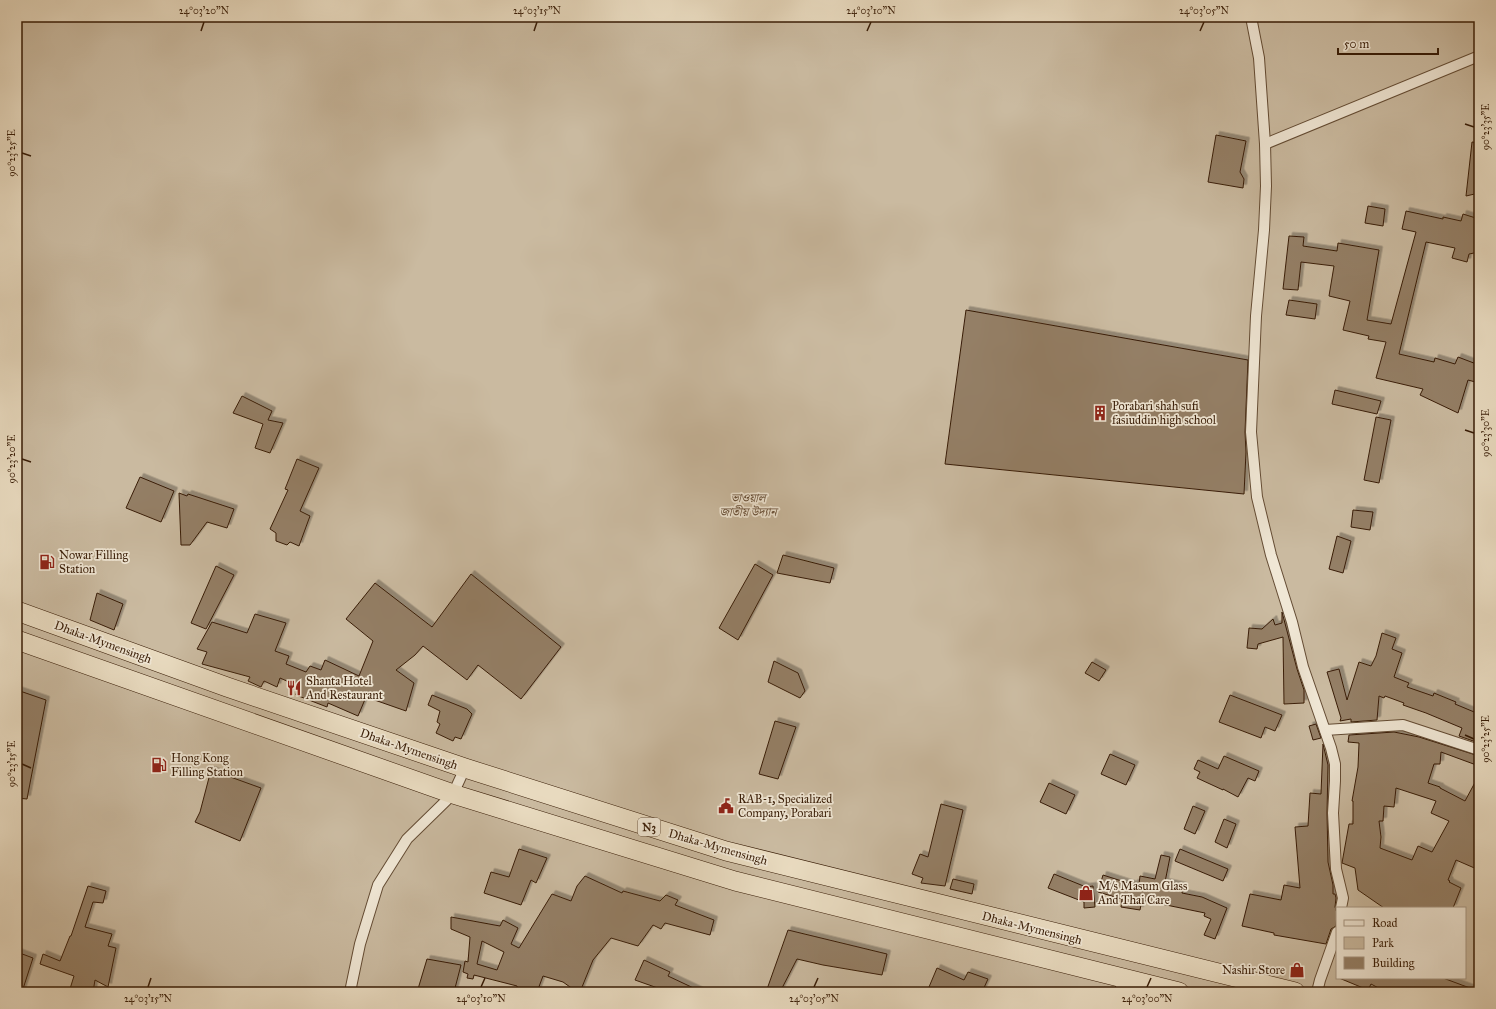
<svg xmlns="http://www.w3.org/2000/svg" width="1496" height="1009" viewBox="0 0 1496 1009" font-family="'IM FELL Great Primer','Noto Serif Bengali',serif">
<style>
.green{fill:#cabaa0;stroke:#816b53;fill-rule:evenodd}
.building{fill:#947f66;stroke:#381c06;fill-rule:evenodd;filter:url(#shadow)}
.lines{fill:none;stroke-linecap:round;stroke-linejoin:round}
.street-casing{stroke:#644c34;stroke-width:12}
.highway-casing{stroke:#381c06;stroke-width:20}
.street{stroke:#f0e7d5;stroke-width:10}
.highway{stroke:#e8dabf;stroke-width:19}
.ticks{fill:none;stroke:#381c06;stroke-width:1.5}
.labels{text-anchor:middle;stroke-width:3.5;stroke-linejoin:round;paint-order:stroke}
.shield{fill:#f0e7d5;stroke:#6f5944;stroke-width:1}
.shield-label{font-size:11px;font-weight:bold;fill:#381c06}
.poi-label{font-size:12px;fill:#381c06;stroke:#f0e7d5;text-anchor:start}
.park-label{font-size:12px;font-style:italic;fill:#644b34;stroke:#f0e7d5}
.street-label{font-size:12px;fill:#381c06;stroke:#f0e7d5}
.neatline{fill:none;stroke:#381c06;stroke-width:1.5}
.ticks-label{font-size:10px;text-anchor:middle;fill:#381c06}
</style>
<defs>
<filter id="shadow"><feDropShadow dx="3.5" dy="-3.5" stdDeviation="0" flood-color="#0004"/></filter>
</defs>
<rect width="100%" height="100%" fill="#e8dabf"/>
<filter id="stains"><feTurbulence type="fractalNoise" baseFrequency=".005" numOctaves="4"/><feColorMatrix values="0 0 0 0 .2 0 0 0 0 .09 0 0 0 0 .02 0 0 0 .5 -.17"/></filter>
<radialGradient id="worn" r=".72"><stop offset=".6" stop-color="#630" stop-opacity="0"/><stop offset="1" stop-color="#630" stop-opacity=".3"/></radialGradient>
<path class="green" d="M17 17H1479V992H17ZM1337 908H1465V978H1337Z"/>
<g class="building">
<path d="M1216 135 1246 141 1240 172 1244 179 1243 188 1208 182Z"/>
<path d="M1472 142 1479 143V193L1466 196Z"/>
<path d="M1368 206 1385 209 1383 226 1365 223Z"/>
<path d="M1406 211 1443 219V217L1461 221 1463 214 1479 219V252L1469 254 1467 262 1452 258 1455 248 1426 242 1399 354 1434 362 1435 358 1455 364 1458 357 1479 365V383L1468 380 1458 413 1420 395 1423 389 1376 378 1386 342 1368 339 1369 336 1343 330 1350 301 1329 296 1334 266 1301 262 1298 290 1283 289 1289 236 1304 237 1303 246 1337 251 1338 243 1379 250 1367 320 1391 324 1416 232 1402 229Z"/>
<path d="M1289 300 1317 304 1315 319 1286 315Z"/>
<path d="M966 310 1248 360 1245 432 1246 452 1244 494 945 464Z"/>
<path d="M1335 390 1381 401 1377 414 1332 404Z"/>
<path d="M242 396 272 411 268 420 283 423 270 453 255 448 263 424 233 413Z"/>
<path d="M1376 417 1391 420 1379 483 1364 480Z"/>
<path d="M297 459 319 468 300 511 310 516 299 546 290 542 287 545 276 541V533L270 529 288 490 285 489Z"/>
<path d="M140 477 174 491 161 522 126 508Z"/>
<path d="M179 493 187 496 188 494 234 509 227 528 207 522 190 545H181Z"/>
<path d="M1353 510 1373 512 1370 530 1351 527Z"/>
<path d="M1337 536 1351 541 1343 573 1329 569Z"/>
<path d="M783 555 834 568 830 583 777 573Z"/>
<path d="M755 564 773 575 738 640 719 628Z"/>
<path d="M216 566 234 575 206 629 191 623Z"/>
<path d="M471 574 561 647 521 699 478 665 467 680 423 646 415 655 396 670 414 683 406 711 366 697 358 716 328 703 327 707 296 695 298 686 280 678 277 687 264 681 261 687 248 681 250 677 202 664 207 652 197 649 212 622 247 633 255 614 286 623 275 651 289 656 286 664 306 672 310 666 321 670 325 660 359 676 373 641 346 619 375 583 432 627Z"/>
<path d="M97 593 123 604 114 630 90 620Z"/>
<path d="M1282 612 1297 669 1304 690V703L1284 704 1283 637 1258 644 1257 649 1247 648 1249 628 1262 629 1273 619 1275 625 1282 623Z"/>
<path d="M1382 633 1396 638 1392 649 1402 653 1394 677 1409 683 1407 687 1433 696 1434 693 1456 702 1455 704 1479 714V743L1459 736 1462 728 1426 713 1403 705 1404 703 1385 696 1384 698 1379 696 1377 720 1351 722V719L1340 721 1341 718 1327 672 1339 669 1347 700 1359 662 1371 666 1376 656Z"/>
<path d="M774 661 798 673 805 691 800 698 768 682Z"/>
<path d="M1092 662 1106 670 1099 681 1085 673Z"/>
<path d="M17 690 46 700 27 799 17 798Z"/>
<path d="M432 695 467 709 472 714 461 739 455 737 453 741 436 733 440 724 437 722 440 711 428 705Z"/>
<path d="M1230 695 1282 715 1275 731 1265 727 1261 738 1219 722Z"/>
<path d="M775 721 796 727 778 779 759 774Z"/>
<path d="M1316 724 1321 738 1313 740 1309 726Z"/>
<path d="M1394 732 1419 737 1479 756V766L1441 752 1440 764H1434L1428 783 1440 787V788L1465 801 1479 775V870L1456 860 1448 880 1450 881 1449 882 1461 888 1453 908H1384L1358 890 1355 868 1342 863 1349 824H1353V801H1352L1358 767 1359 743 1348 742 1349 735ZM1396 788 1436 801 1431 813 1449 821 1432 852 1418 846 1412 860 1380 848 1381 837 1379 821H1383L1384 806 1394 807Z"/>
<path d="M1323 744 1328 765 1327 813 1328 862 1333 885V894H1335L1336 898 1335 907 1337 913 1336 926 1331 929 1326 944 1274 935V933L1242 926 1250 894 1281 900 1284 885 1300 888 1295 827 1308 826 1310 793 1321 794Z"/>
<path d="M1110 754 1135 765 1126 785 1101 774Z"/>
<path d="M1224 756 1259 771 1255 781 1248 778 1238 797 1223 789V790L1197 778 1200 772 1194 769 1198 760 1218 769Z"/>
<path d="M211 770 261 788 240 841 195 822 200 812Z"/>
<path d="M1049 783 1075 795 1066 814 1040 802Z"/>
<path d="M941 804 963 810 945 886 921 883 923 878 912 874 920 854 928 857Z"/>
<path d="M1193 806 1205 811 1195 834 1184 829Z"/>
<path d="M1224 819 1236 824 1227 848 1215 842Z"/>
<path d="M519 849 547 858 536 883 531 880 521 905 484 893 491 872 509 877Z"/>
<path d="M1180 849 1228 869 1223 881 1175 861Z"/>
<path d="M1161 855 1170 857 1165 882 1183 886 1182 893 1202 897 1227 908 1215 939 1204 935 1211 919 1204 916 1205 913 1142 900 1140 910 1121 907 1122 899 1098 892 1103 875 1134 885V883L1139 884 1140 876 1155 879Z"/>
<path d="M1054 874 1086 887 1093 886 1095 907 1084 908V902L1048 888Z"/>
<path d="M585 876 622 893 623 891 660 901 666 895 678 900 675 905 714 920 710 935 665 923 661 929 653 925 638 946 611 938 593 960 580 992H577L563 982 543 976 537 992H531L517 987V986L474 975 473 979 467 978 468 974 463 972 465 961 468 962 470 937 451 929V917L500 926 503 920 518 928 511 944 519 948 552 894 571 901 577 886ZM482 941 504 952 497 970 477 964Z"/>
<path d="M953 879 974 884 972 894 950 889Z"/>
<path d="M88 886 106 891 103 903 93 902 85 927 112 934 108 946 116 948 108 987 95 980 93 992H69L74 976 40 964 43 954 60 961 70 936H71Z"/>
<path d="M788 930 887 954 882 975 823 965 797 959 780 992H766Z"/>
<path d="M17 952 33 958 22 992H17Z"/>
<path d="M427 959 461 965 454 992H429L418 989Z"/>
<path d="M644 960 670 972 668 976 702 992H669L635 980Z"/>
<path d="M937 968 964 980 968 972 988 979 982 992H941L929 987Z"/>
<path d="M1339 978H1443L1478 991V992H1386L1371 984 1368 990Z"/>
</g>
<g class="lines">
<g class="street-casing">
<g id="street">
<path d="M1251 17 1259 58 1265 144 1266 186 1264 230 1256 316 1251 432 1257 497 1271 555 1292 622 1303 667 1331 748 1335 764V781L1333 813 1336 869 1343 898 1341 908"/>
<path d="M1265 144 1479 56"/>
<path d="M1325 730 1403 725 1479 750"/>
<path d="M350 992 360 944 378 885 407 839 453 794 465 768"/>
<path d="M1120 992 1123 979"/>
<path d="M1317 992 1320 980 1337 932"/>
</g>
</g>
<g class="highway-casing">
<g id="highway">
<path d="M17 611 227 687 465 768 726 851 1295 992"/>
<path d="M17 640 453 794 735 881 1179 992"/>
</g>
</g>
<use href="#street" class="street"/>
<use href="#highway" class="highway"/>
</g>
<path class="ticks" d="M201 31 204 22M534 31 537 22M867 31 871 22M1200 31 1204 22M1465 124 1474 127M22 153 31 156M1465 430 1474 433M22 459 31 462M1465 735 1474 739M22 764 31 768M148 987 151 978M481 987 485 978M814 987 818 978M1147 987 1151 978"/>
<defs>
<g id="building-bare" transform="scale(1.2)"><path d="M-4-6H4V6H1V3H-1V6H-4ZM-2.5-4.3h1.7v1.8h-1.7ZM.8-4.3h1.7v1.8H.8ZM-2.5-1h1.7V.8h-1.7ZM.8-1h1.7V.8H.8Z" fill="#8f2418" stroke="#f0e7d5" stroke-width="2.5" paint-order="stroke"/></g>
<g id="fuel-bare" transform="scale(1.2)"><path d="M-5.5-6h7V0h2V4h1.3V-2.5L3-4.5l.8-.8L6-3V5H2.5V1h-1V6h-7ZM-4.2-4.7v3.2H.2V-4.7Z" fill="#8f2418" stroke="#f0e7d5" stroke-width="2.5" paint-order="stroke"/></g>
<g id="restaurant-bare" transform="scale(1.2)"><path d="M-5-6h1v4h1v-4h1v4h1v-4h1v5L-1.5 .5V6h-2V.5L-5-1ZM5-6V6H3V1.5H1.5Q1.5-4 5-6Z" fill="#8f2418" stroke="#f0e7d5" stroke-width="2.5" paint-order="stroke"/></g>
<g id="civic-bare" transform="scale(1.2)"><path d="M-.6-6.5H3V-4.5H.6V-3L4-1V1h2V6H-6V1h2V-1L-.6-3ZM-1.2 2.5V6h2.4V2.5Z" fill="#8f2418" stroke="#f0e7d5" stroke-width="2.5" paint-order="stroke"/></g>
<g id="shop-bare" transform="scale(1.2)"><path d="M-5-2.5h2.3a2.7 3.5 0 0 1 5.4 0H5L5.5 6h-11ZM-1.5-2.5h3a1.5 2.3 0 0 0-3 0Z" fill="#8f2418" stroke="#f0e7d5" stroke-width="2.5" paint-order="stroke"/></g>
</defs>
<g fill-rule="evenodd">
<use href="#building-bare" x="1100" y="413"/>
<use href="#fuel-bare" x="47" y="562"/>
<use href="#restaurant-bare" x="294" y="688"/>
<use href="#fuel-bare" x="159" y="765"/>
<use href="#civic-bare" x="726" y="806"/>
<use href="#shop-bare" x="1086" y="893"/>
<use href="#shop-bare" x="1297" y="970"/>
</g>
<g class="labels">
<rect class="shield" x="638" y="818" width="22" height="18" rx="3"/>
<g class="shield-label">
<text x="649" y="831">N3</text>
</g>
<g class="poi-label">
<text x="1112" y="410">Porabari shah sufi<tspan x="1112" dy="14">fasiuddin high school</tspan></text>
<text x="59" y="559">Nowar Filling<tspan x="59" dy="14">Station</tspan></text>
<text x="306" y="685">Shanta Hotel<tspan x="306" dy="14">And Restaurant</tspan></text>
<text x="171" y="762">Hong Kong<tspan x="171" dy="14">Filling Station</tspan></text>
<text x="738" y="803">RAB-1, Specialized<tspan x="738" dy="14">Company, Porabari</tspan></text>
<text x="1098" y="890">M/s Masum Glass<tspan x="1098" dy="14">And Thai Care</tspan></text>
<text x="1285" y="974" text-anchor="end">Nashir Store</text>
</g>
<g class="park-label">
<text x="748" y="502">ভাওয়াল<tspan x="748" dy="14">জাতীয় উদ্যান</tspan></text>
</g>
<g class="street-label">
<text transform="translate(103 642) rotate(20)" y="4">Dhaka-Mymensingh</text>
<text transform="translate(409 749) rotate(19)" y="4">Dhaka-Mymensingh</text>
<text transform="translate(718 847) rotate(16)" y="4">Dhaka-Mymensingh</text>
<text transform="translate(1032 928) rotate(14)" y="4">Dhaka-Mymensingh</text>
</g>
</g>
<rect width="1496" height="1009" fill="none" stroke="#e8dabf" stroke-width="44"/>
<rect x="1336" y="907" width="130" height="72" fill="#f0e7d5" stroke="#a69682"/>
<rect x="1344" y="920" width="20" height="6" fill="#f0e7d5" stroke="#a69682"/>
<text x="1372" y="927" font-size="12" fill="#381c06">Road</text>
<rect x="1344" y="937" width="20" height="12" fill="#cabaa0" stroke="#a69682"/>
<text x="1372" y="947" font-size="12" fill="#381c06">Park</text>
<rect x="1344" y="957" width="20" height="12" fill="#947f66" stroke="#a69682"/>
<text x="1372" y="967" font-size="12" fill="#381c06">Building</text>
<path d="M1338 48v6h100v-6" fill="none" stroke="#381c06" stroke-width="2"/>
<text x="1344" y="48" font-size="12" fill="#381c06" stroke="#f0e7d5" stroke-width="3" paint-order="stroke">50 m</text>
<rect x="22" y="22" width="1452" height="965" class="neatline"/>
<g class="ticks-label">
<text x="204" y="14">24°03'20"N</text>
<text x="537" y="14">24°03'15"N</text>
<text x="871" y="14">24°03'10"N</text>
<text x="1204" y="14">24°03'05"N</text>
<text transform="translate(1485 127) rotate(-90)" y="4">90°23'35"E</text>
<text transform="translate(11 153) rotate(-90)" y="4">90°23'25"E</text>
<text transform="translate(1485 433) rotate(-90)" y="4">90°23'30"E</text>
<text transform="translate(11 459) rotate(-90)" y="4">90°23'20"E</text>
<text transform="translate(1485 739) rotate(-90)" y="4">90°23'25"E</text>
<text transform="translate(11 764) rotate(-90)" y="4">90°23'15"E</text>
<text x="148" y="1002">24°03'15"N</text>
<text x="481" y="1002">24°03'10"N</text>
<text x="814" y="1002">24°03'05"N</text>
<text x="1147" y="1002">24°03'00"N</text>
</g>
<rect width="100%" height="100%" filter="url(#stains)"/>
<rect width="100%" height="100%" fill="url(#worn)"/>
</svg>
